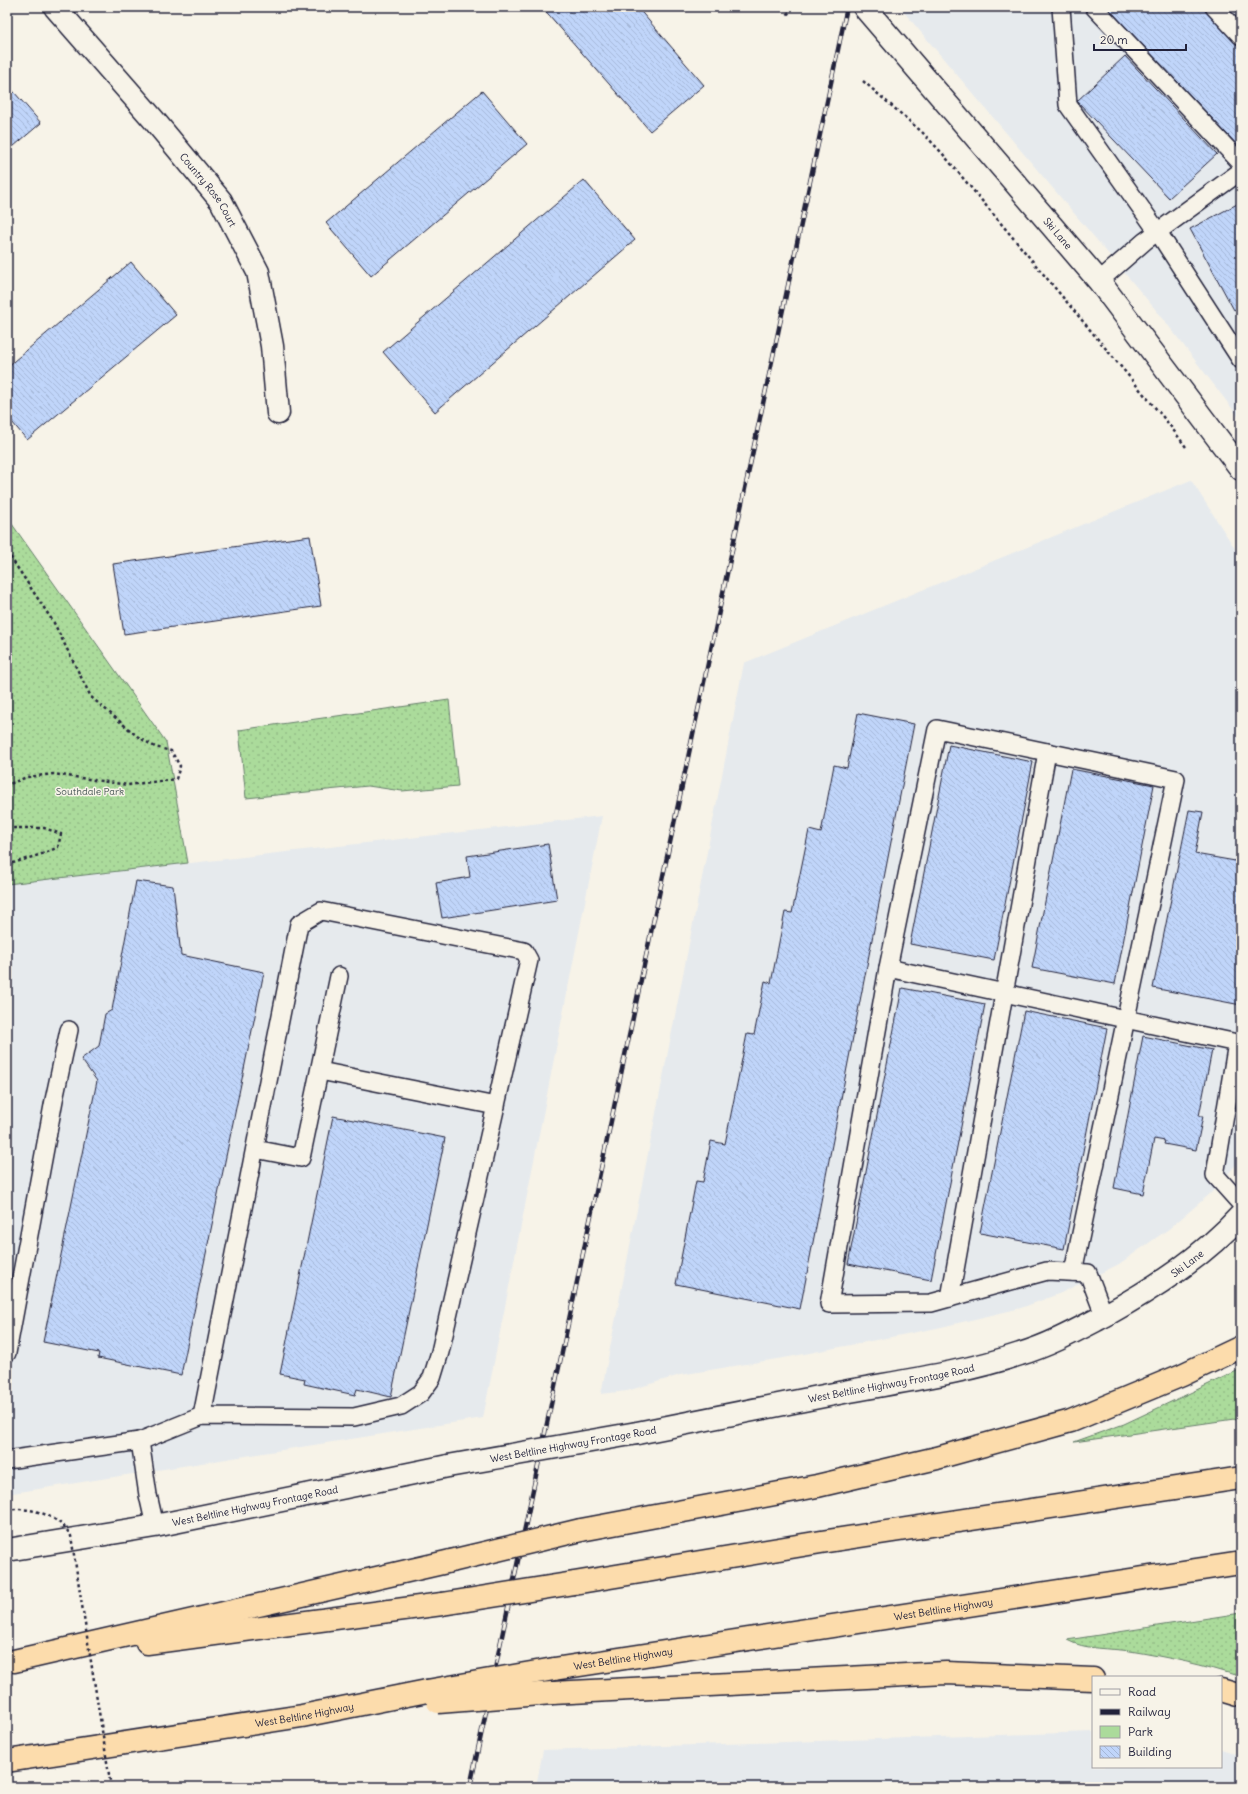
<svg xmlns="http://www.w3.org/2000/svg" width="1248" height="1794" viewBox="0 0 1248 1794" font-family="Delius,sans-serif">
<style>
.built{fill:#e6eaed}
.green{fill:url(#green-dots);stroke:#667e6b}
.building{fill:url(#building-back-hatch);stroke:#22223b}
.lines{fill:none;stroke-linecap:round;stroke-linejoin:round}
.service-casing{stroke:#22223b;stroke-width:20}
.minor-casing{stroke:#22223b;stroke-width:25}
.tertiary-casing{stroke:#22223b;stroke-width:25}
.motorway-casing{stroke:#22223b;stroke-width:25}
.path{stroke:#22223b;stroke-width:2.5;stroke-dasharray:3 3;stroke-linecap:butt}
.service{stroke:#f7f3e8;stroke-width:17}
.minor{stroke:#f7f3e8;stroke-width:22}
.tertiary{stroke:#f7f3e8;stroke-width:22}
.motorway{stroke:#fcdcac;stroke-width:22}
.rail-casing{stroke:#22223b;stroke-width:4.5}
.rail{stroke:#f7f3e8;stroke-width:3;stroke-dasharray:9;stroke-linecap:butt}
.tertiary-bridge-casing{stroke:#22223b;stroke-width:25;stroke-linecap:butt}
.motorway-bridge-casing{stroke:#22223b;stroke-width:25;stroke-linecap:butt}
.path-bridge{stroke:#22223b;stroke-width:2.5;stroke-dasharray:3 3;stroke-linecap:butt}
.tertiary-bridge{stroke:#f7f3e8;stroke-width:22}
.motorway-bridge{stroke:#fcdcac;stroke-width:22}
.labels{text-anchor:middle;stroke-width:3;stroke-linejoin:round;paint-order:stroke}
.street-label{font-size:10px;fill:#22223b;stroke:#f7f3e8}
.park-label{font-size:10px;fill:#4b5a58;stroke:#f7f3e8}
</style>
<defs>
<pattern id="green-dots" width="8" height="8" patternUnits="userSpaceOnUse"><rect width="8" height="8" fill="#abdb9b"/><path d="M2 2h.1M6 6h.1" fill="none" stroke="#93bc86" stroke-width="1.8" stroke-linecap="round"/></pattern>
<pattern id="building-back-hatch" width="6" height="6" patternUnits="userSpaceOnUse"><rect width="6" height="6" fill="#c0d5fa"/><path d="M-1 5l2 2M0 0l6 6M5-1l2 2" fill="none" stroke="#a5b7d7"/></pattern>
</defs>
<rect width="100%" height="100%" fill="#f7f3e8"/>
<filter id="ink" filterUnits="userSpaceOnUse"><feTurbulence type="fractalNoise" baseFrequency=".025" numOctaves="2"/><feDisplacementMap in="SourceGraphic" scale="8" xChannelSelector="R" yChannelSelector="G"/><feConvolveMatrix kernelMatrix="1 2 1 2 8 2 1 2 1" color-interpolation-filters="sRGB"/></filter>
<g filter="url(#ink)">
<g class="built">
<path d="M904 7H1241V420L1161 316 903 11Z"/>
<path d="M1191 480 1241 558V1159L1211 1193 1170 1228 1119 1264 1061 1293 1021 1308 937 1328 789 1357 680 1375 627 1391 601 1394 744 663Z"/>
<path d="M602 816 483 1418 7 1494V884Z"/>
<path d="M1093 1732V1767H1221V1749L1241 1755V1787H536L543 1750Z"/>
</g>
<g class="green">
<path d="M7 517 166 742 188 863 7 884Z"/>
<path d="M449 700 458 786 402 791 368 786 246 798 239 730Z"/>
<path d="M1241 1369V1418L1074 1442 1124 1424Z"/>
<path d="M1241 1613V1677C1205 1665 1167 1657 1130 1651 1109 1648 1085 1650 1067 1640Z"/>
</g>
<g class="building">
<path d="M542 7H637L704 85 650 131Z"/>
<path d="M1107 7H1203L1241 48V149Z"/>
<path d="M1125 56 1217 154 1169 198 1077 101Z"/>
<path d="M7 84 41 123 7 152Z"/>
<path d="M482 91 527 144 371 276 326 223Z"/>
<path d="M584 180 635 240 435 412 383 352Z"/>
<path d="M1241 202V306L1234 310 1190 229Z"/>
<path d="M131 262 176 315 27 440 7 416V367Z"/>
<path d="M310 536 321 606 124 634 113 564Z"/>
<path d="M858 713 914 724 800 1309 676 1284 696 1181 703 1182 711 1141 725 1144 747 1034 754 1035 765 981 771 983 785 912 792 913 809 830 821 833 834 765 847 768Z"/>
<path d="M949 745 1033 762 994 960 910 944Z"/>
<path d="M1071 769 1154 785 1115 984 1032 968Z"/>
<path d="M1189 810 1203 812 1195 854 1241 862V1005L1153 988Z"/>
<path d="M548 844 557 900 442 918 436 883 470 877 467 856Z"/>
<path d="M136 881 173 886 181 955 264 972 181 1375 98 1358 99 1353 43 1342 97 1081 81 1059 99 1046 105 1014 112 1010Z"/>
<path d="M902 988 985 1004 931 1280 848 1264Z"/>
<path d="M1024 1011 1107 1028 1064 1249 980 1233Z"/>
<path d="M1143 1036 1212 1050 1199 1116H1203L1196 1150 1164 1144 1165 1141 1154 1139 1143 1194 1114 1188Z"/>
<path d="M333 1116 445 1138 391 1397 357 1389 355 1395 304 1384 305 1379 280 1374Z"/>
</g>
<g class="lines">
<g class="service-casing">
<g id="service">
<path d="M1061 7 1068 105 1158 232 1241 360"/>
<path d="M1094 7 1241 163"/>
<path d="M1214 7 1241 36"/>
<path d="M1099 281 1145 241 1241 171"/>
<path d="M888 968 937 729 1047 752"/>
<path d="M320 1071 496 1106"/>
<path d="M255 1149 301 1158 339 976"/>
<path d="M950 1298 1047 752 1176 779 1073 1272"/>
<path d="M1104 1315 1088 1273 1047 1271 931 1303 829 1304 888 968 1237 1043 1215 1175 1241 1204"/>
<path d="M7 1353 54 1100 69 1030"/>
<path d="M140 1441 202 1416 354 1417 401 1406 421 1393 432 1378 440 1352 529 960 524 951 321 911 299 924 202 1416"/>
<path d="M7 1460 140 1441 148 1495 155 1526"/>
</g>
</g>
<g class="minor-casing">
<g id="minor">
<path id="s1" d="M55 7 153 119 221 201 258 272 272 346 278 413"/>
</g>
</g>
<g class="tertiary-casing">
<g id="tertiary">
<path id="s2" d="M864 7 1099 281 1241 469"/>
<path id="s3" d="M637 1433C706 1419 775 1405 844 1392 903 1381 963 1373 1020 1354 1050 1345 1077 1330 1104 1316 1153 1289 1203 1257 1241 1215"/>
<path id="s4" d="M7 1550 155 1526 448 1466"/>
</g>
</g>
<g class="motorway-casing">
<g id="motorway">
<path d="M581 1530 817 1486 937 1458 1071 1421 1182 1375 1241 1347"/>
<path d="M574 1583 821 1542 1241 1478"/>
<path d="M147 1643 442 1604"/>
<path d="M14 1661 451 1561"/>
<path id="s5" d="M554 1669 1241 1563"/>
<path d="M1221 1690 1241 1696"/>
<path d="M552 1693 946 1673 1093 1679"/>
<path id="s6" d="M7 1761 302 1716 427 1691"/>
</g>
</g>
<g class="path">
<path d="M784 7 790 16"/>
<path d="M863 81 922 132 942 153 1168 423 1186 447"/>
<path d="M7 552 54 623 91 697 137 736 155 747 171 751 180 766 176 779 128 785 54 774 27 777 7 785"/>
<path d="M7 828H44L61 834 58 847 45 853 7 865"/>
</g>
<use href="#service" class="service"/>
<use href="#minor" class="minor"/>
<use href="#tertiary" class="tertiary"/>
<use href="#motorway" class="motorway"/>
<g class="rail-casing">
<path id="rail" d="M470 1787 847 7"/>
</g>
<use href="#rail" class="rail"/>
<g class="tertiary-bridge-casing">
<path id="tertiary-bridge" d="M448 1466 637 1433"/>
</g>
<g class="motorway-bridge-casing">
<g id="motorway-bridge">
<path d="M451 1561 581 1530"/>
<path d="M442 1604 574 1583"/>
<path d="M427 1691 554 1669"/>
<path d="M438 1702 552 1693"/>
</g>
</g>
<path class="path-bridge" d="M7 1510C30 1506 59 1515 71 1536L111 1787"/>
<use href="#tertiary-bridge" class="tertiary-bridge"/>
<use href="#motorway-bridge" class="motorway-bridge"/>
</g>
</g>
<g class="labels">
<g class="street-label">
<text dy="4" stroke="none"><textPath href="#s1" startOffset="239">Country Rose Court</textPath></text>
<text dy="4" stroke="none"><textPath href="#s2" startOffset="298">Ski Lane</textPath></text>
<text dy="4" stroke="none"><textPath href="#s3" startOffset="582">Ski Lane</textPath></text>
<text dy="4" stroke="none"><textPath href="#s3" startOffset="259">West Beltline Highway Frontage Road</textPath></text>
<text transform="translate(573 1444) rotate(-10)" y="4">West Beltline Highway Frontage Road</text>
<text dy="4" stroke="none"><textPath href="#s4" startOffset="252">West Beltline Highway Frontage Road</textPath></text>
<text dy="4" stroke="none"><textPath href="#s5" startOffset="394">West Beltline Highway</textPath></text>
<text dy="4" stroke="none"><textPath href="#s5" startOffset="70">West Beltline Highway</textPath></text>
<text dy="4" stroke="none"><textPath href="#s6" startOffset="301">West Beltline Highway</textPath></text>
</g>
<g class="park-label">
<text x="90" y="795">Southdale Park</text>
</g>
</g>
<rect width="1248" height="1794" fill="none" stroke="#f7f3e8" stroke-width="24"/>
<rect x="12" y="12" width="1224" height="1770" fill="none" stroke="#22223b" stroke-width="1.5" filter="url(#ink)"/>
<rect x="1092" y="1676" width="130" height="92" fill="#f7f3e8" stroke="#a29fa3"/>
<rect x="1100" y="1689" width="20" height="6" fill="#f7f3e8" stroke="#a29fa3"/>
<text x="1128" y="1696" font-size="12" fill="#22223b">Road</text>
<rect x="1100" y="1709" width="20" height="6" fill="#22223b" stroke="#a29fa3"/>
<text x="1128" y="1716" font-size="12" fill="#22223b">Railway</text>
<rect x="1100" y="1726" width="20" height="12" fill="#abdb9b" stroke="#a29fa3"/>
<text x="1128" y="1736" font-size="12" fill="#22223b">Park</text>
<rect x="1100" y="1746" width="20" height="12" fill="url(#building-back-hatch)" stroke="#a29fa3"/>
<text x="1128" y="1756" font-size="12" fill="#22223b">Building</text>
<path d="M1094 44v6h92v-6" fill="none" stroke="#22223b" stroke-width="2"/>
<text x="1100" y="44" font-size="12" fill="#22223b" stroke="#f7f3e8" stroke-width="3" paint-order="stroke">20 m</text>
</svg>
